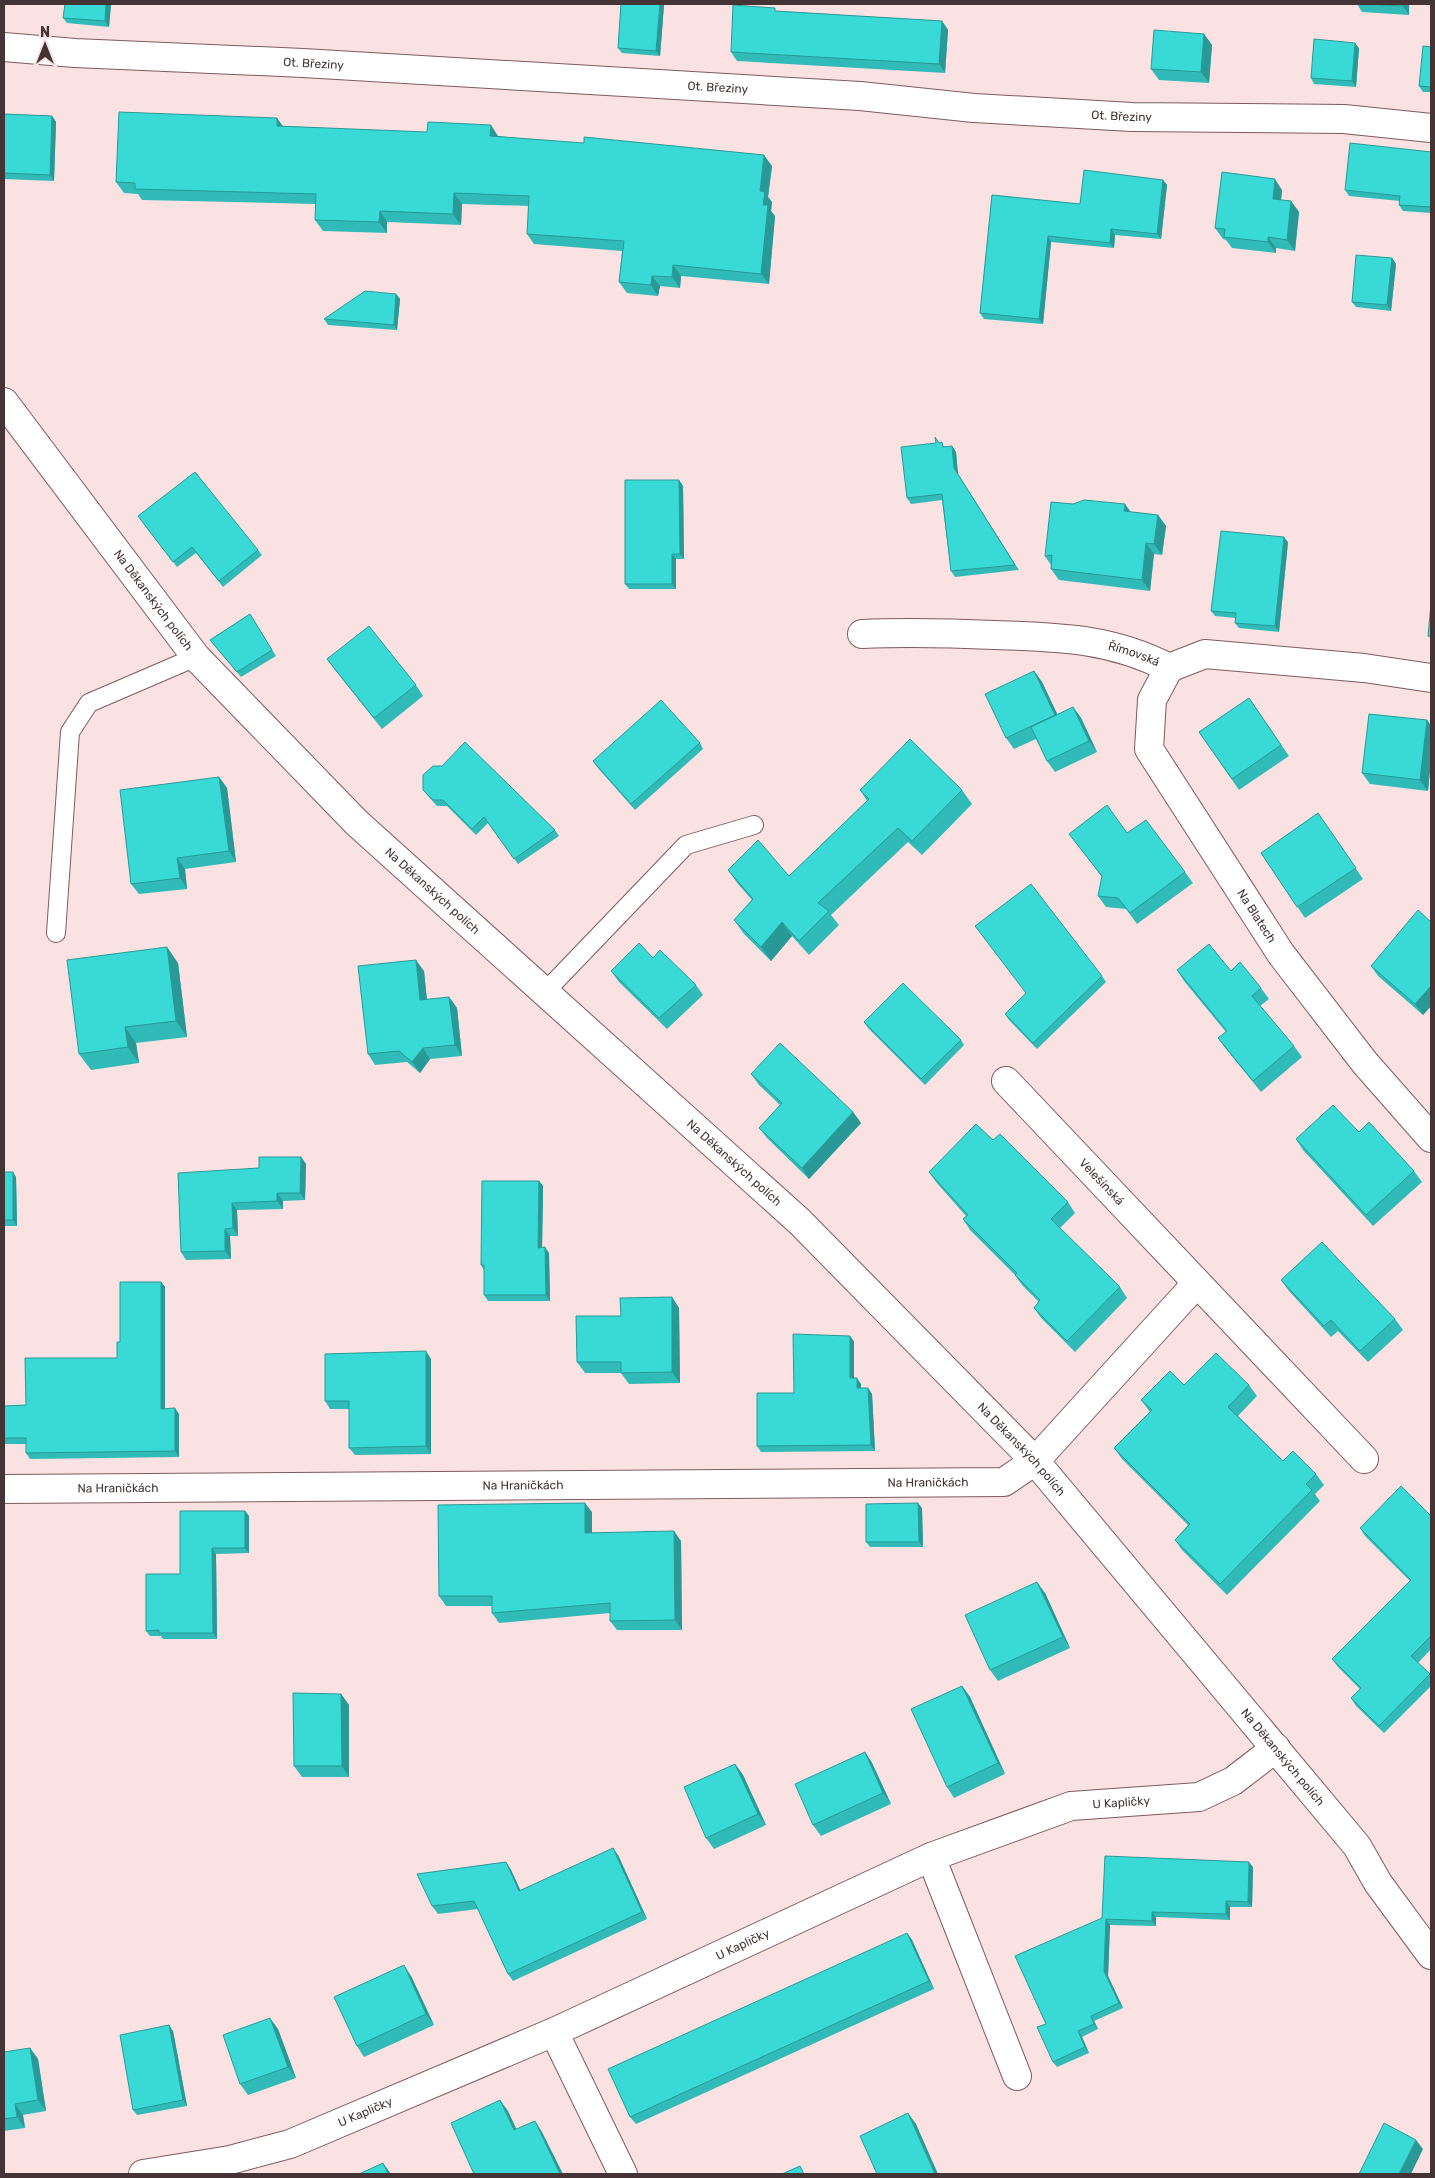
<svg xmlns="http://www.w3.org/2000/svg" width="1435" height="2178" viewBox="0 0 1435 2178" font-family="Rubik,sans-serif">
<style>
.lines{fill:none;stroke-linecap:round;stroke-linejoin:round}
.lane-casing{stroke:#7f5b5d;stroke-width:20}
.street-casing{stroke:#7f5b5d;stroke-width:30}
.lane{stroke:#fff;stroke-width:18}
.street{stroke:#fff;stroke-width:28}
.wall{fill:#31bbb8}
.shaded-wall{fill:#289996}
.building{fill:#39dad6;stroke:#289996}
.labels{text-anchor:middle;stroke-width:5;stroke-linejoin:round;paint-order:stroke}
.street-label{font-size:12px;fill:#443435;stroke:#fbe2e2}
</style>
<rect width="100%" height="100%" fill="#fbe2e2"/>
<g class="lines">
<g class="lane-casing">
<g id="lane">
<path d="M56 933 70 732 89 703 196 657"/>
<path d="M544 993 686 845 754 825"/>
</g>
</g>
<g class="street-casing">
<g id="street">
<path id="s1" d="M4 47 75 53 303 63 860 96 974 108 1132 117 1344 119 1431 128"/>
<path id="s2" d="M4 402 196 657 357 823 800 1222 1035 1461 1357 1846 1378 1883 1431 1955"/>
<path id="s3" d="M862 634C906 632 950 633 995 635 1058 637 1112 638 1169 668L1205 654 1364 668 1431 678"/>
<path id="s4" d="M1169 668 1152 700 1149 749 1281 954 1365 1063 1431 1138"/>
<path id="s5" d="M1006 1081 1364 1459"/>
<path id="s6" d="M4 1489 1004 1482 1035 1461 1197 1283"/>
<path d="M931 1857 1017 2076"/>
<path d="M554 2032 623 2174"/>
<path id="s7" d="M143 2174 230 2160 290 2144 554 2032 931 1857 1071 1806 1199 1797 1233 1781 1276 1748"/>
</g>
</g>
<use href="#lane" class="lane"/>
<use href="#street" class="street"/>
</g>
<g class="wall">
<path d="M65 4H111L109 27 67 23 63 18Z"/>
<path d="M621 4H663L664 5 660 56 622 53 618 48Z"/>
<path d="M1357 4H1409V15L1362 12Z"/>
<path d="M777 11 942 21 948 30 945 73 737 61 731 52Z"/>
<path d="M1204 34 1212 45 1209 83 1159 80 1151 69Z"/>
<path d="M1431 47V92H1423L1419 86Z"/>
<path d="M1359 48 1356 87 1314 84 1311 78Z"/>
<path d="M4 114 52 116 56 122 54 181 4 179Z"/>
<path d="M282 126 498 136 772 166 768 197 772 202 771 211 775 216 769 284 681 276 680 288 660 286 658 296 627 293 619 282 622 251 534 244 527 234 529 206 462 204 461 225 387 222V233L323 231 315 220 316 204 142 200 138 194 124 193 116 182Z"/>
<path d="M1431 152V213L1403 211 1399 205 1400 201 1349 196 1345 190Z"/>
<path d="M1163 180 1167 185 1161 239 1115 235 1114 248 1051 242 1043 324 984 319 980 313 992 195 1080 204Z"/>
<path d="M1282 190 1281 200 1291 201 1299 212 1295 251 1276 248V253L1232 248 1226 240 1223 239 1215 228Z"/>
<path d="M1392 258 1396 264 1391 311 1356 307 1352 302Z"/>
<path d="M396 294 400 299 397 330 328 325 324 319Z"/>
<path d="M939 443 945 447 952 446 956 452 958 474 1019 570 955 577 951 571 942 500 911 504 907 498Z"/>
<path d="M679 480 683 486 684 559H676V589H629L625 584Z"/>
<path d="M1130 512 1158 515 1166 526 1162 555 1154 554 1150 591 1059 580 1051 569V565L1045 556Z"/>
<path d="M142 522 258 550 262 555 223 587 196 553 177 567Z"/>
<path d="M1288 542 1279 632 1239 628 1235 623 1236 618 1215 616 1211 611Z"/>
<path d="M250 614 276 656 241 677 210 640Z"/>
<path d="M327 659 416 685 423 696 382 729 335 670Z"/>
<path d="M1034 671 1042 682 1057 715 1073 707 1081 718 1097 752 1055 772 1047 761 1036 739 1014 749 1006 738Z"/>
<path d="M1249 698 1289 756 1239 790 1199 732Z"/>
<path d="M1427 720 1431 726V760L1428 791 1370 784 1362 773Z"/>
<path d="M700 743 703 749 635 810 597 767 593 761Z"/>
<path d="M219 777 227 788 236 862 185 869 187 889 139 894 131 884Z"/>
<path d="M423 790 555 830 559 836 518 864 488 823 476 835 447 806H437L427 795Z"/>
<path d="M860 790H962L972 804 922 855 908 842 831 915 839 925 809 955 792 936 771 961 744 934 734 920 752 900 738 884 728 870 789 876 867 801Z"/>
<path d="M1318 813 1363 879 1305 918 1261 853Z"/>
<path d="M1127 833 1185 872 1193 883 1137 924 1126 909 1106 907 1098 896 1102 877 1069 834Z"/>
<path d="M1431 922V1006L1423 1015 1378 976 1371 966Z"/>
<path d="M653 958 696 985 703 995 667 1029 619 982 611 971Z"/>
<path d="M178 963 187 1037 136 1043 139 1063 91 1070 79 1054Z"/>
<path d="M1177 970 1261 988 1269 999 1260 1006 1294 1046 1302 1057 1261 1092 1226 1049 1218 1038 1226 1032 1184 981Z"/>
<path d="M424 971 427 1000 449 997 457 1008 462 1056 430 1059 420 1073 407 1062 375 1065 368 1054Z"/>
<path d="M1102 976 1106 982 1037 1049 1009 1020 1005 1014 1026 993Z"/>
<path d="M864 1022 961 1040 964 1045 925 1085 868 1028Z"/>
<path d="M751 1074 853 1112 861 1123 809 1179 767 1138 759 1128 780 1105 759 1085Z"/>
<path d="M1359 1132 1414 1171 1422 1182 1373 1226 1303 1150 1296 1139Z"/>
<path d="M993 1140 1068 1202 1075 1213 1060 1228 1120 1287 1127 1298 1075 1352 1041 1318 1034 1308 1039 1302 1022 1285 1015 1275 970 1230 963 1219 966 1216 936 1182 929 1172Z"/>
<path d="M301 1157 306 1164 305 1200 283 1201V1209L237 1210 238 1236H230L231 1259 186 1260 181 1252 259 1168Z"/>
<path d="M4 1172 16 1177 17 1226H4Z"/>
<path d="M539 1181 543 1186 542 1247 549 1253 550 1301H488L484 1295V1270L481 1265Z"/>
<path d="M1281 1280 1395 1319 1403 1330 1368 1362 1338 1331 1331 1337 1289 1291Z"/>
<path d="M161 1282 165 1287V1409L179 1414V1457L30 1459 26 1453V1444H4V1406L26 1405 117 1358 120 1342Z"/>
<path d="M672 1297 679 1308 680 1383 629 1384 621 1373H585L577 1362 621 1316Z"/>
<path d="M854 1341V1378L861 1384V1388H868L872 1394 875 1451 761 1452 757 1446 794 1393Z"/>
<path d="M431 1359V1454L355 1455 349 1448V1409H330L325 1401Z"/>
<path d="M1184 1385H1249L1257 1396 1238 1416 1283 1461 1316 1474 1324 1485 1315 1494 1320 1501 1227 1595 1182 1550 1175 1540 1188 1525 1122 1459 1114 1448 1150 1412 1141 1400Z"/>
<path d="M922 1508 923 1547H870L866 1542Z"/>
<path d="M245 1511 249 1516V1553L216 1554 217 1639H163L161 1636H150L146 1631 180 1574Z"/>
<path d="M592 1512V1533L681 1541 682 1630H617L610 1621V1613L499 1623 492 1613V1606H446L439 1596Z"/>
<path d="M1431 1516V1649L1418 1663 1431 1676V1686L1384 1733 1356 1706 1351 1698 1360 1689 1338 1667 1332 1659 1410 1581 1365 1536 1360 1528Z"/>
<path d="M1045 1593 1070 1648 998 1681 990 1670Z"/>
<path d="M962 1686 970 1697 1005 1774 954 1798 947 1787Z"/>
<path d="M341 1694 349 1705V1777H302L294 1766Z"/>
<path d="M865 1752 872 1763 891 1804 821 1836 813 1825Z"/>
<path d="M735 1764 743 1775 766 1825 714 1849 706 1838Z"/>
<path d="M618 1855 647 1919 513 1981 508 1974 478 1909 438 1914 432 1906 506 1862 511 1870 520 1890Z"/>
<path d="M1253 1867 1252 1907H1230V1920L1156 1917V1926L1110 1925 1108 1976 1123 2008 1094 2021 1098 2029 1082 2037 1089 2053 1057 2067 1053 2062 1046 2024 1102 1918Z"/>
<path d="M907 1933 912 1940 934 1989 636 2124 630 2117Z"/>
<path d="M411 1976 434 2025 364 2057 357 2046Z"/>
<path d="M278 2029 296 2078 248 2095 240 2084Z"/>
<path d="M173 2031 187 2106 137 2115 133 2110Z"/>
<path d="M30 2048 38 2059 46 2111 23 2115 25 2128 4 2131V2052Z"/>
</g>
<g class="shaded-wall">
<path d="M106 4H111L109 27 105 21Z"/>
<path d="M660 4H663L664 5 660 56 656 51Z"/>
<path d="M1403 4H1409V15L1403 6Z"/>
<path d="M942 21 948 30 945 73 939 64Z"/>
<path d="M1204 34 1212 45 1209 83 1201 72Z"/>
<path d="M1355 43 1359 48 1356 87 1352 81Z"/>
<path d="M52 116 56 122 54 181 50 175Z"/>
<path d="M277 118 285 129 277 126Z"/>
<path d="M491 125 498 136H490Z"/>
<path d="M764 155 772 166 768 197 772 202 771 211 775 216 769 284 761 274 763 205 760 191Z"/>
<path d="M1275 179 1282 190 1280 210 1273 199Z"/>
<path d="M1163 180 1167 185 1161 239 1157 234Z"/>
<path d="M454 193 462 204 461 225 453 214Z"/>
<path d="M1291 201 1299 212 1295 251 1287 240Z"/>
<path d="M380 211 387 222V233L379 222Z"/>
<path d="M1111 229 1115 235 1114 248 1110 243Z"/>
<path d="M1048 236 1051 242 1043 324 1039 319Z"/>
<path d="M1268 237 1276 248V253L1268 242Z"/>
<path d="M1392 258 1396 264 1391 311 1387 305Z"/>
<path d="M673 265 681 276 680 288 672 277Z"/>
<path d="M652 276 660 286 658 296 651 285Z"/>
<path d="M396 294 400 299 397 330 394 325Z"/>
<path d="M952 446 956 452 958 474 1019 570 954 468Z"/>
<path d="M679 480 683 486 684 559 680 554Z"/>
<path d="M1125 504 1133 515 1124 511Z"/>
<path d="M1158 515 1166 526 1162 555 1154 544Z"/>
<path d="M1284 537 1288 542 1279 632 1275 626Z"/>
<path d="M1146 543 1154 554 1150 591 1142 580Z"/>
<path d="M672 554 676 559V589L672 584Z"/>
<path d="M1034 671 1042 682 1063 726 1055 715Z"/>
<path d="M1073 707 1081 718 1097 752 1089 741Z"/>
<path d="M1427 720 1431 726V760L1428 791 1420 780Z"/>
<path d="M219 777 227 788 236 862 229 851Z"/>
<path d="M177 858 185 869 187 889 180 878Z"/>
<path d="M782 922 792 936 771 961 761 947Z"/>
<path d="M167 947 178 963 187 1037 176 1021Z"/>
<path d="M416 960 424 971 428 1011 420 1000Z"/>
<path d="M1431 986V1006L1423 1015 1415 1004Z"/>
<path d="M449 997 457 1008 462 1056 455 1045Z"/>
<path d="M125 1027 136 1043 139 1063 128 1047Z"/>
<path d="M423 1048 430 1059 420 1073 412 1062Z"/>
<path d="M853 1112 861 1123 809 1179 802 1168Z"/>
<path d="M301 1157 306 1164 305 1200 300 1193Z"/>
<path d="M13 1172 16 1177 17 1226 13 1220Z"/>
<path d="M539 1181 543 1186 542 1253 538 1248Z"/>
<path d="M277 1193 283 1201V1209L277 1201Z"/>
<path d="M232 1203 237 1210 238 1236 233 1228Z"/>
<path d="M225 1229 230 1236 231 1259 225 1251Z"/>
<path d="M545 1247 549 1253 550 1301 546 1295Z"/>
<path d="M161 1282 165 1287V1414L161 1409Z"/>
<path d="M672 1297 679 1308 680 1383 672 1372Z"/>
<path d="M850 1336 854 1341V1384L850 1378Z"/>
<path d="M426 1351 431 1359V1454L426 1446Z"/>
<path d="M857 1378 861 1384V1394L857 1388Z"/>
<path d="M868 1388 872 1394 875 1451 871 1445Z"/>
<path d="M175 1408 179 1414V1457L175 1451Z"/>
<path d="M585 1503 592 1512V1542L585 1533Z"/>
<path d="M918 1503 922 1508 923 1547 919 1542Z"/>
<path d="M245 1511 249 1516V1553L245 1548Z"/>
<path d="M674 1531 681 1541 682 1630 675 1620Z"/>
<path d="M212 1548 216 1554 217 1639 213 1633Z"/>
<path d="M1037 1582 1045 1593 1070 1648 1063 1637Z"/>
<path d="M962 1686 970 1697 1005 1774 998 1763Z"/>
<path d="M341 1694 349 1705V1777L342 1766Z"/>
<path d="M865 1752 872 1763 891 1804 883 1793Z"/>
<path d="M735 1764 743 1775 766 1825 758 1814Z"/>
<path d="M613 1848 618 1855 647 1919 642 1912Z"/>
<path d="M506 1862 511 1870 524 1898 519 1891Z"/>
<path d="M1249 1862 1253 1867 1252 1907 1248 1902Z"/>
<path d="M1226 1901 1230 1907V1920L1226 1914Z"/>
<path d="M1152 1912 1156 1917V1926L1152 1921Z"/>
<path d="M1106 1919 1110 1925 1108 1976 1123 2008 1119 2003 1104 1971Z"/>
<path d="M907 1933 912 1940 934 1989 929 1981Z"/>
<path d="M404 1965 411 1976 434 2025 426 2014Z"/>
<path d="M1091 2016 1094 2021 1098 2029 1094 2024Z"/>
<path d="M270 2018 278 2029 296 2078 288 2067Z"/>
<path d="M169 2025 173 2031 187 2106 183 2100Z"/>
<path d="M1078 2031 1082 2037 1089 2053 1085 2047Z"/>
<path d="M30 2048 38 2059 46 2111 38 2100Z"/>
<path d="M500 2100 508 2111 522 2141 514 2130Z"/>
<path d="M15 2104 23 2115 25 2128 17 2117Z"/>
<path d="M908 2113 916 2124 938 2174H935Z"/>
<path d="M535 2121 542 2132 563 2174H560Z"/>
<path d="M1416 2140 1423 2149 1411 2174H1399Z"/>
<path d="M383 2163 391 2174H388Z"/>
</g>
<g class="building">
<path d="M65 4H106L105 21 63 18Z"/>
<path d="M621 4H660L656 51 618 48Z"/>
<path d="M1366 4H1403V6Z"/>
<path d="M733 5 775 8V11L942 21 939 64 731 52Z"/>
<path d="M1154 30 1204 34 1201 72 1151 69Z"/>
<path d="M1314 39 1355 43 1352 81 1311 78Z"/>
<path d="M1423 46 1431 47V87L1419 86Z"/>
<path d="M119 112 277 118V126L427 132 428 122 491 125 490 136 584 143V137L764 155 760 191 765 192 763 205H768L761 274 673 265 672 277 652 276 651 285 619 282 624 241 527 234 529 196 454 193 453 214 380 211 379 222 315 220 316 194 135 189V183L116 182Z"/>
<path d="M4 114 52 116 50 175 4 173Z"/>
<path d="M1350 143 1431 152V207L1399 205 1400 196 1345 190Z"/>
<path d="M1084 170 1163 180 1157 234 1111 229 1110 243 1048 236 1039 319 980 313 992 195 1080 204Z"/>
<path d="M1222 172 1275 179 1273 199 1291 201 1287 240 1268 237V242L1224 237 1225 229 1215 228Z"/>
<path d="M1356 255 1392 258 1387 305 1352 302Z"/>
<path d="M365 291 396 294 394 325 324 319Z"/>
<path d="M935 437 939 443 942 442 943 447 952 446 954 468 1015 565 951 571 942 494 907 498 901 447 936 443Z"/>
<path d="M195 472 258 550 219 581 192 547 173 562 138 516Z"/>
<path d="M625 480H679L680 554H672V584H625Z"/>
<path d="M1084 500 1125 504 1124 511 1158 515 1154 544 1146 543 1142 580 1051 569 1052 555 1045 556 1051 502 1073 504Z"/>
<path d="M1221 531 1284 537 1275 626 1235 623 1236 613 1211 611Z"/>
<path d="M1431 604V637L1428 636Z"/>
<path d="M250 614 272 650 237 672 210 640Z"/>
<path d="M369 626 416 685 374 718 327 659Z"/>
<path d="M1034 671 1055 715 1006 738 985 694Z"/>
<path d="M1249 698 1281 745 1232 779 1199 732Z"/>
<path d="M661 700 700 743 631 804 593 761Z"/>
<path d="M1073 707 1089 741 1047 761 1031 727Z"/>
<path d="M1369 714 1427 720 1420 780 1362 773Z"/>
<path d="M910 739 962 790 912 841 898 828 818 903 829 911 799 941 782 922 761 947 734 920 753 899 728 870 758 840 789 876 869 799 860 790Z"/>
<path d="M465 742 555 830 514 859 484 817 472 829 443 800H433L423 790V775L433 766H442Z"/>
<path d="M219 777 229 851 177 858 180 878 131 884 120 790Z"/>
<path d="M1107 805 1127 833 1146 820 1185 872 1130 913 1118 898 1098 896 1102 876 1069 834Z"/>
<path d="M1318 813 1356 868 1297 907 1261 853Z"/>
<path d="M1031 884 1102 976 1033 1043 1005 1014 1026 993 975 926Z"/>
<path d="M1418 910 1431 922V986L1415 1004 1371 966Z"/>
<path d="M639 943 653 958 660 950 696 985 659 1018 611 971Z"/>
<path d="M1209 944 1231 971 1240 962 1261 988 1252 996 1294 1046 1253 1081 1218 1038 1227 1031 1177 970Z"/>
<path d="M167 947 176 1021 125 1027 128 1047 79 1054 67 960Z"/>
<path d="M416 960 420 1000 449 997 455 1045 423 1048 412 1062 399 1051 368 1054 358 966Z"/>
<path d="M903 983 961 1040 921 1079 864 1022Z"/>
<path d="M780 1043 853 1112 802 1168 759 1128 782 1103 751 1074Z"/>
<path d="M1333 1105 1359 1132 1369 1122 1414 1171 1366 1215 1296 1139Z"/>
<path d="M976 1124 993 1140 1000 1134 1068 1202 1051 1219 1120 1287 1067 1341 1034 1308 1040 1300 1015 1275 1017 1273 963 1219 968 1215 929 1172Z"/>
<path d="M259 1157H301L300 1193H277V1201L232 1203 233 1228 225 1229V1251L181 1252 178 1173 259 1168Z"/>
<rect x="4" y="1172" width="9" height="48"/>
<path d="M482 1181H539L538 1248 545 1247 546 1295H484V1265H481Z"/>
<path d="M1322 1242 1395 1319 1360 1351 1331 1320 1324 1326 1281 1280Z"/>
<path d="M120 1282H161V1409L175 1408V1451L26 1453V1438H4V1406L26 1405 25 1358H117V1342H120Z"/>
<path d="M672 1297V1372L621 1373V1362H577L576 1316H621L620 1298Z"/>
<path d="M793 1334 850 1336V1378H857V1388H868L871 1445 757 1446V1393H794Z"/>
<path d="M426 1351V1446L349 1448V1401H325V1354Z"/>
<path d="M1216 1353 1249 1385 1228 1407 1283 1461 1293 1451 1316 1474 1306 1484 1312 1490 1220 1584 1175 1540 1190 1524 1114 1448 1152 1410 1141 1400 1170 1371 1184 1385Z"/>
<path d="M1401 1486 1431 1516V1636L1411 1656 1430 1674 1379 1726 1351 1698 1361 1688 1332 1659 1411 1580 1360 1528Z"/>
<path d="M585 1503V1533L674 1531 675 1620 610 1621V1603L492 1613V1596H439L438 1505Z"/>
<path d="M918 1503 919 1542H866V1504Z"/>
<path d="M180 1511H245V1548H212L213 1633H159V1630L146 1631V1574H180Z"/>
<path d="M1037 1582 1063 1637 990 1670 965 1615Z"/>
<path d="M962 1686 998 1763 947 1787 911 1709Z"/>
<path d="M293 1693 341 1694 342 1766H294Z"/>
<path d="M865 1752 883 1793 813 1825 795 1784Z"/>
<path d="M735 1764 758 1814 706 1838 684 1787Z"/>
<path d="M613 1848 642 1912 508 1974 474 1901 432 1906 417 1874 506 1862 519 1891Z"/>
<path d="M1105 1856 1249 1862 1248 1902 1226 1901V1914L1152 1912V1921L1106 1919 1104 1971 1119 2003 1091 2016 1094 2024 1078 2031 1085 2047 1053 2062 1037 2027 1046 2024 1015 1956 1102 1918Z"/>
<path d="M907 1933 929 1981 630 2117 608 2069Z"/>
<path d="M404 1965 426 2014 357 2046 334 1997Z"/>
<path d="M270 2018 288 2067 240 2084 223 2035Z"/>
<path d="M169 2025 183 2100 133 2110 120 2035Z"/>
<path d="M30 2048 38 2100 15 2104 17 2117 4 2119V2052Z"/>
<path d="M500 2100 514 2130 535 2121 560 2174H474L451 2123Z"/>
<path d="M908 2113 935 2174H877L860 2136Z"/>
<path d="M1384 2123 1416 2140 1399 2174H1359Z"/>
<path d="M383 2163 388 2174H359Z"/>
<path d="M800 2166 804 2174H782Z"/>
</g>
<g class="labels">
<g class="street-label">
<text dy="4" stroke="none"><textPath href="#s1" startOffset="310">Ot. Březiny</textPath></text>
<text dy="4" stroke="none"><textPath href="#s1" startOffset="715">Ot. Březiny</textPath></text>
<text dy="4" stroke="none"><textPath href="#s1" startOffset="1120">Ot. Březiny</textPath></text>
<text dy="4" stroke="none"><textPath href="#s2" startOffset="248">Na Děkanských polích</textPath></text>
<text dy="4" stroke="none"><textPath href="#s3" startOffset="274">Římovská</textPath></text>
<text dy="4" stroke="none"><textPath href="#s2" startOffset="652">Na Děkanských polích</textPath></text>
<text dy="4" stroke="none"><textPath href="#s4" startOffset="284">Na Blatech</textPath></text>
<text dy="4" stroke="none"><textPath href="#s2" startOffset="1058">Na Děkanských polích</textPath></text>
<text dy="4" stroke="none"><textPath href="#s5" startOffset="139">Velešínská</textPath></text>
<text dy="4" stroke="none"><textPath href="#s2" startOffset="1464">Na Děkanských polích</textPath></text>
<text dy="4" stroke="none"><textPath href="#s6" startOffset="924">Na Hraničkách</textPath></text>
<text dy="4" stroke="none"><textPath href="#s6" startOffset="519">Na Hraničkách</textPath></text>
<text dy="4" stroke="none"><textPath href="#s6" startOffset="114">Na Hraničkách</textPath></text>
<text dy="4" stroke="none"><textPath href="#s2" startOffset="1868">Na Děkanských polích</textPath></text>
<text dy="4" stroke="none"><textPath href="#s7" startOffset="1052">U Kapličky</textPath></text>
<text dy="4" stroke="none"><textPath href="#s7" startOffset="645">U Kapličky</textPath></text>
<text dy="4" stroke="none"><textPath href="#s7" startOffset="232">U Kapličky</textPath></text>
</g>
</g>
<rect width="1435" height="2178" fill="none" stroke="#443435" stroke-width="10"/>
<g transform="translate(45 45)" stroke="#fbe2e2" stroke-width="4" paint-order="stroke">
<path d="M0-4L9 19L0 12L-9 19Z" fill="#443435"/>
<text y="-8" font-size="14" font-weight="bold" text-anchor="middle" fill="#443435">N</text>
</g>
</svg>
